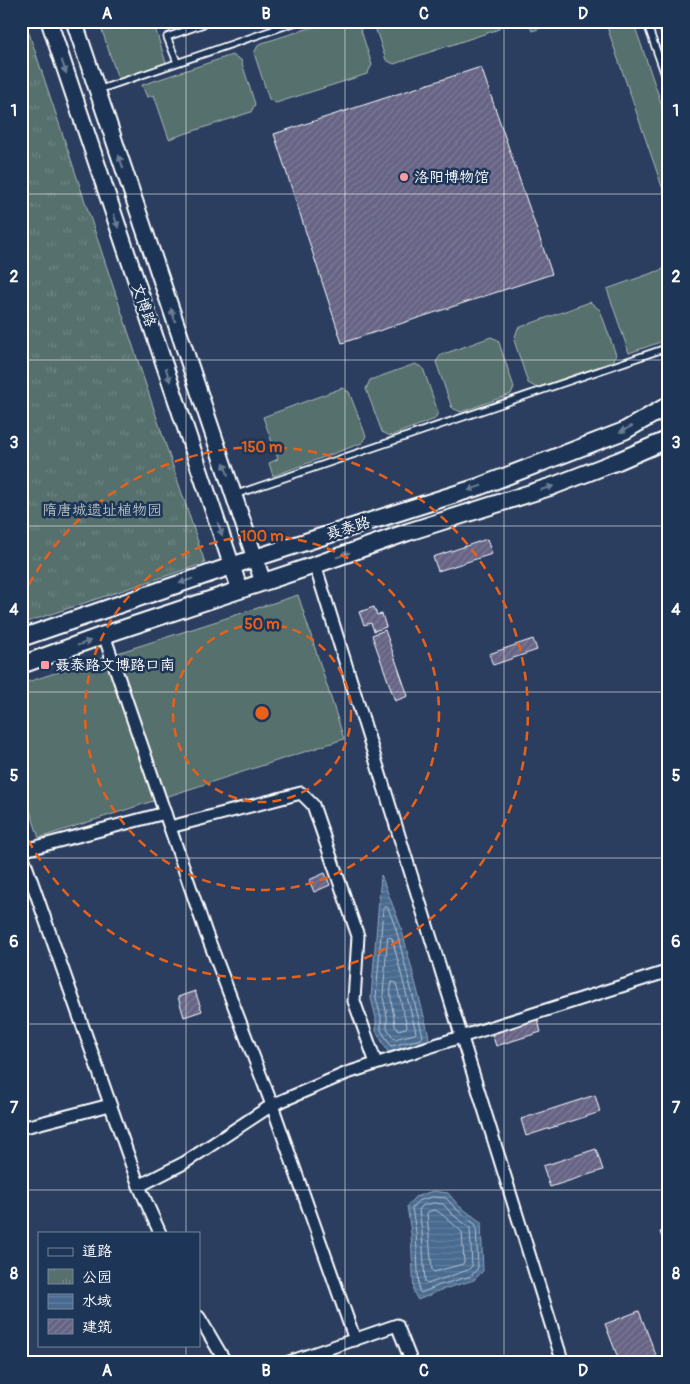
<svg xmlns="http://www.w3.org/2000/svg" width="690" height="1384" viewBox="0 0 690 1384" font-family="Pangolin,'LXGW WenKai TC',sans-serif">
<style>
.green{fill:#56706d;stroke:#aab8b6}
.park{fill:url(#park-tufts);stroke:#aab8b6}
.water{fill:url(#water-rules);stroke:#91a6bc}
.lines{fill:none;stroke-linecap:round;stroke-linejoin:round}
.shore{stroke:#b6c3d2;stroke-width:1}
.building{fill:url(#building-hatch);stroke:#fff}
.service-casing{stroke:#fff;stroke-width:9}
.minor-casing{stroke:#fff;stroke-width:15}
.tertiary-casing{stroke:#fff;stroke-width:19}
.secondary-casing{stroke:#fff;stroke-width:20}
.service{stroke:#1d3557;stroke-width:5.5}
.minor{stroke:#1d3557;stroke-width:11}
.tertiary{stroke:#1d3557;stroke-width:15}
.secondary{stroke:#1d3557;stroke-width:16}
.oneway{fill:#6c7c92}
.grid{fill:none;stroke:#fff;stroke-width:1;stroke-opacity:0.55}
.ring{fill:none;stroke:#e96118;stroke-width:2.5;stroke-dasharray:9 6}
.poi-dot{fill:#ff9aa2;stroke:#1d3557;stroke-width:2}
.labels{text-anchor:middle;stroke-width:5;stroke-linejoin:round;paint-order:stroke}
.poi-label{font-size:15px;fill:#fff;stroke:#1d3557;text-anchor:start}
.street-label{font-size:15px;fill:#fff;stroke:#1d3557}
.park-label{font-size:15px;fill:#b3bfbd;stroke:#1d3557}
.centre{fill:#e96118;stroke:#1d3557;stroke-width:2.5}
.ring-label{font-size:15px;text-anchor:middle;font-weight:bold;fill:#e96118;stroke:#1d3557;stroke-width:5;stroke-linejoin:round;paint-order:stroke}
.neatline{fill:none;stroke:#fff;stroke-width:2}
.grid-label{font-size:16px;text-anchor:middle;font-weight:bold;fill:#fff}
</style>
<defs>
<pattern id="park-tufts" width="24" height="20" patternUnits="userSpaceOnUse" patternTransform="scale(1.25)"><rect width="24" height="20" fill="#56706d"/><path d="M3 7l-1-3M5 7V3M7 7l1-3M15 17l-1-3M17 17v-4M19 17l1-3" fill="none" stroke="#6f8583"/></pattern>
<pattern id="water-rules" width="6" height="5" patternUnits="userSpaceOnUse" patternTransform="scale(1.25)"><rect width="6" height="5" fill="#486a8f"/><path d="M0 2.5h6" fill="none" stroke="#6380a0"/></pattern>
<pattern id="building-hatch" width="6" height="6" patternUnits="userSpaceOnUse" patternTransform="scale(1.25)"><rect width="6" height="6" fill="#666485"/><path d="M-1 1l2-2M0 6l6-6M5 7l2-2" fill="none" stroke="#7d7b97"/></pattern>
</defs>
<rect width="100%" height="100%" fill="#2c3e60"/>
<filter id="ink" filterUnits="userSpaceOnUse"><feTurbulence type="fractalNoise" baseFrequency=".02" numOctaves="2"/><feDisplacementMap in="SourceGraphic" scale="10" xChannelSelector="R" yChannelSelector="G"/><feConvolveMatrix kernelMatrix="1 2 1 2 8 2 1 2 1" color-interpolation-filters="sRGB"/></filter>
<g filter="url(#ink)">
<g class="green">
<path d="M99 21H123L126 29 153 21 166 63 118 79Z"/>
<path d="M332 21H358L372 65 367 74 276 103 269 99 254 53 259 44Z"/>
<path d="M373 21H502L499 29 394 64 386 60Z"/>
<path d="M528 21H561L532 31Z"/>
<path d="M605 21H633L669 126V207Z"/>
<path d="M656 21H669V59Z"/>
<path d="M232 55 241 60 255 104 251 112 169 139 154 95 147 97 142 85Z"/>
<path d="M669 267V339L629 353 607 289Z"/>
<path d="M590 302 600 310 616 355 613 362 537 388 528 383 514 340 518 328Z"/>
<path d="M491 337 498 340 514 387 511 394 461 412 452 408 436 362 441 355Z"/>
<path d="M415 364 423 368 438 412 435 419 390 436 382 432 366 389 370 380Z"/>
<path d="M342 388 349 392 366 436 362 443 273 476 269 463 278 459 263 417Z"/>
<path d="M298 595 344 739 39 838 21 783V684Z"/>
</g>
<path class="park" d="M21 21H25L205 563 21 624Z"/>
<g class="water">
<path d="M381 875 401 927 428 1032 429 1040 423 1044 388 1052 376 1031V1018L371 998Z"/>
<path d="M433 1191 448 1193 459 1206 481 1222 483 1271 474 1280 441 1290 418 1300 414 1293 411 1233 407 1206 415 1197Z"/>
</g>
<g class="lines">
<g class="shore">
<path d="M386 906 388 908 396 929 423 1036 421 1039 391 1046 381 1030V1017L376 998 383 909Z"/>
<path d="M388 937 392 938 416 1032 415 1034 394 1039 387 1028V1016L383 997Z"/>
<path d="M392 982 396 983 407 1026 406 1028 398 1030 395 1026C394 1011 388 997 392 982Z"/>
<path d="M433 1197 446 1198 456 1209 476 1225 478 1268 471 1276 440 1285 421 1293 419 1291 416 1232 412 1208 418 1201Z"/>
<path d="M434 1203 443 1204 452 1214 470 1228 472 1266 468 1270 427 1284 425 1282 422 1232 419 1210 422 1206Z"/>
<path d="M435 1210C441 1212 456 1227 462 1232L464 1262 463 1264 434 1272 432 1270 427 1214 428 1212Z"/>
</g>
</g>
<g class="building">
<path d="M481 67 552 274 342 343 274 134Z"/>
<path d="M487 539 492 554 438 571 433 557Z"/>
<path d="M374 607 377 615 382 614 386 627 374 631 371 623 364 625 359 612Z"/>
<path d="M385 630 408 696 395 701 372 635Z"/>
<path d="M533 639 537 650 493 665 489 654Z"/>
<path d="M325 873 330 885 314 892 309 880Z"/>
<path d="M195 991 202 1011 184 1017 178 997Z"/>
<path d="M537 1017 541 1032 496 1046 491 1031Z"/>
<path d="M595 1095 600 1112 526 1136 521 1119Z"/>
<path d="M596 1149 603 1170 550 1187 543 1166Z"/>
<path d="M669 1229V1256L660 1232Z"/>
<path d="M639 1311 659 1363H620L605 1324Z"/>
</g>
<g class="lines">
<g class="service-casing">
<g id="service">
<path d="M274 21 276 29"/>
<path d="M646 21 669 86"/>
<path d="M177 62 167 37 212 21"/>
<path d="M98 90 299 21"/>
<path d="M234 495 669 347"/>
</g>
</g>
<g class="minor-casing">
<g id="minor">
<path d="M315 565 563 1363"/>
<path d="M104 635 206 933 272 1105 355 1340"/>
<path d="M170 827 301 793 313 805 358 936 354 1001 376 1063"/>
<path d="M21 851 139 1186 160 1233"/>
<path d="M21 851 165 813"/>
<path d="M21 1128 110 1105"/>
<path d="M139 1186 184 1163 272 1105 347 1073 669 971"/>
<path d="M199 1317 226 1363"/>
<path d="M286 1363 397 1325 412 1363"/>
</g>
</g>
<g class="tertiary-casing">
<g id="tertiary">
<path d="M49 21 240 590"/>
<path d="M74 21 263 582"/>
</g>
</g>
<g class="secondary-casing">
<g id="secondary">
<path d="M21 638 255 558 478 487 624 431 669 405"/>
<path d="M21 665 104 635 315 565 408 532 553 486 618 461 669 439"/>
</g>
</g>
<use href="#service" class="service"/>
<use href="#minor" class="minor"/>
<use href="#tertiary" class="tertiary"/>
<use href="#secondary" class="secondary"/>
</g>
<defs><path id="oneway-solid" d="M-6-.8H1V-3.2L6.5 0L1 3.2V.8H-6Z" transform="scale(1.25)"/></defs>
<g class="oneway">
<use href="#oneway-solid" transform="translate(64 67) rotate(71)"/>
<use href="#oneway-solid" transform="translate(121 162) rotate(-109)"/>
<use href="#oneway-solid" transform="translate(116 221) rotate(71)"/>
<use href="#oneway-solid" transform="translate(173 315) rotate(-109)"/>
<use href="#oneway-solid" transform="translate(168 375) rotate(71)"/>
<use href="#oneway-solid" transform="translate(626 429) rotate(153)"/>
<use href="#oneway-solid" transform="translate(226 469) rotate(-109)"/>
<use href="#oneway-solid" transform="translate(475 488) rotate(161)"/>
<use href="#oneway-solid" transform="translate(547 488) rotate(-18)"/>
<use href="#oneway-solid" transform="translate(220 529) rotate(71)"/>
<use href="#oneway-solid" transform="translate(343 555) rotate(-20)"/>
<use href="#oneway-solid" transform="translate(186 581) rotate(161)"/>
<use href="#oneway-solid" transform="translate(84 643) rotate(-20)"/>
</g>
</g>
<path class="grid" d="M186 21V1233M345 21V1363M504 21V1363M21 194H669M21 360H669M21 526H669M21 692H669M21 858H669M21 1024H669M21 1190H669M186 1345V1363"/>
<g class="ring">
<circle cx="262" cy="713" r="89"/>
<circle cx="262" cy="713" r="177"/>
<path d="M22 598A266 266 0 1 1 22 828"/>
</g>
<g class="poi-dot">
<circle cx="404" cy="177" r="5"/>
<rect x="40" y="660" width="10" height="10" rx="2.5"/>
</g>
<g class="labels">
<g class="poi-label">
<text x="414" y="182">洛阳博物馆</text>
<text x="55" y="670">聂泰路文博路口南</text>
</g>
<g class="street-label">
<text transform="translate(144 305) rotate(71)" y="5">文博路</text>
<text transform="translate(348 528) rotate(-17)" y="5">聂泰路</text>
</g>
<g class="park-label">
<text x="102" y="515">隋唐城遗址植物园</text>
</g>
</g>
<circle cx="262" cy="713" r="8" class="centre"/>
<g class="ring-label">
<text x="262" y="452">150 m</text>
<text x="262" y="541">100 m</text>
<text x="262" y="629">50 m</text>
</g>
<rect width="690" height="1384" fill="none" stroke="#1d3557" stroke-width="55"/>
<rect x="38" y="1232" width="162" height="115" fill="#1d3557" stroke="#77869a"/>
<rect x="48" y="1248" width="25" height="8" fill="#1d3557" stroke="#77869a"/>
<text x="82" y="1256" font-size="15" fill="#ffffff">道路</text>
<rect x="48" y="1269" width="25" height="15" fill="url(#park-tufts)" stroke="#77869a"/>
<text x="82" y="1282" font-size="15" fill="#ffffff">公园</text>
<rect x="48" y="1294" width="25" height="15" fill="url(#water-rules)" stroke="#77869a"/>
<text x="82" y="1306" font-size="15" fill="#ffffff">水域</text>
<rect x="48" y="1319" width="25" height="15" fill="url(#building-hatch)" stroke="#77869a"/>
<text x="82" y="1332" font-size="15" fill="#ffffff">建筑</text>
<rect x="28" y="28" width="634" height="1328" class="neatline"/>
<g class="grid-label">
<text x="107" y="19">A</text>
<text x="266" y="19">B</text>
<text x="424" y="19">C</text>
<text x="583" y="19">D</text>
<text x="14" y="116">1</text>
<text x="676" y="116">1</text>
<text x="14" y="282">2</text>
<text x="676" y="282">2</text>
<text x="14" y="448">3</text>
<text x="676" y="448">3</text>
<text x="14" y="615">4</text>
<text x="676" y="615">4</text>
<text x="14" y="781">5</text>
<text x="676" y="781">5</text>
<text x="14" y="947">6</text>
<text x="676" y="947">6</text>
<text x="14" y="1113">7</text>
<text x="676" y="1113">7</text>
<text x="14" y="1279">8</text>
<text x="676" y="1279">8</text>
<text x="107" y="1376">A</text>
<text x="266" y="1376">B</text>
<text x="424" y="1376">C</text>
<text x="583" y="1376">D</text>
</g>
</svg>
